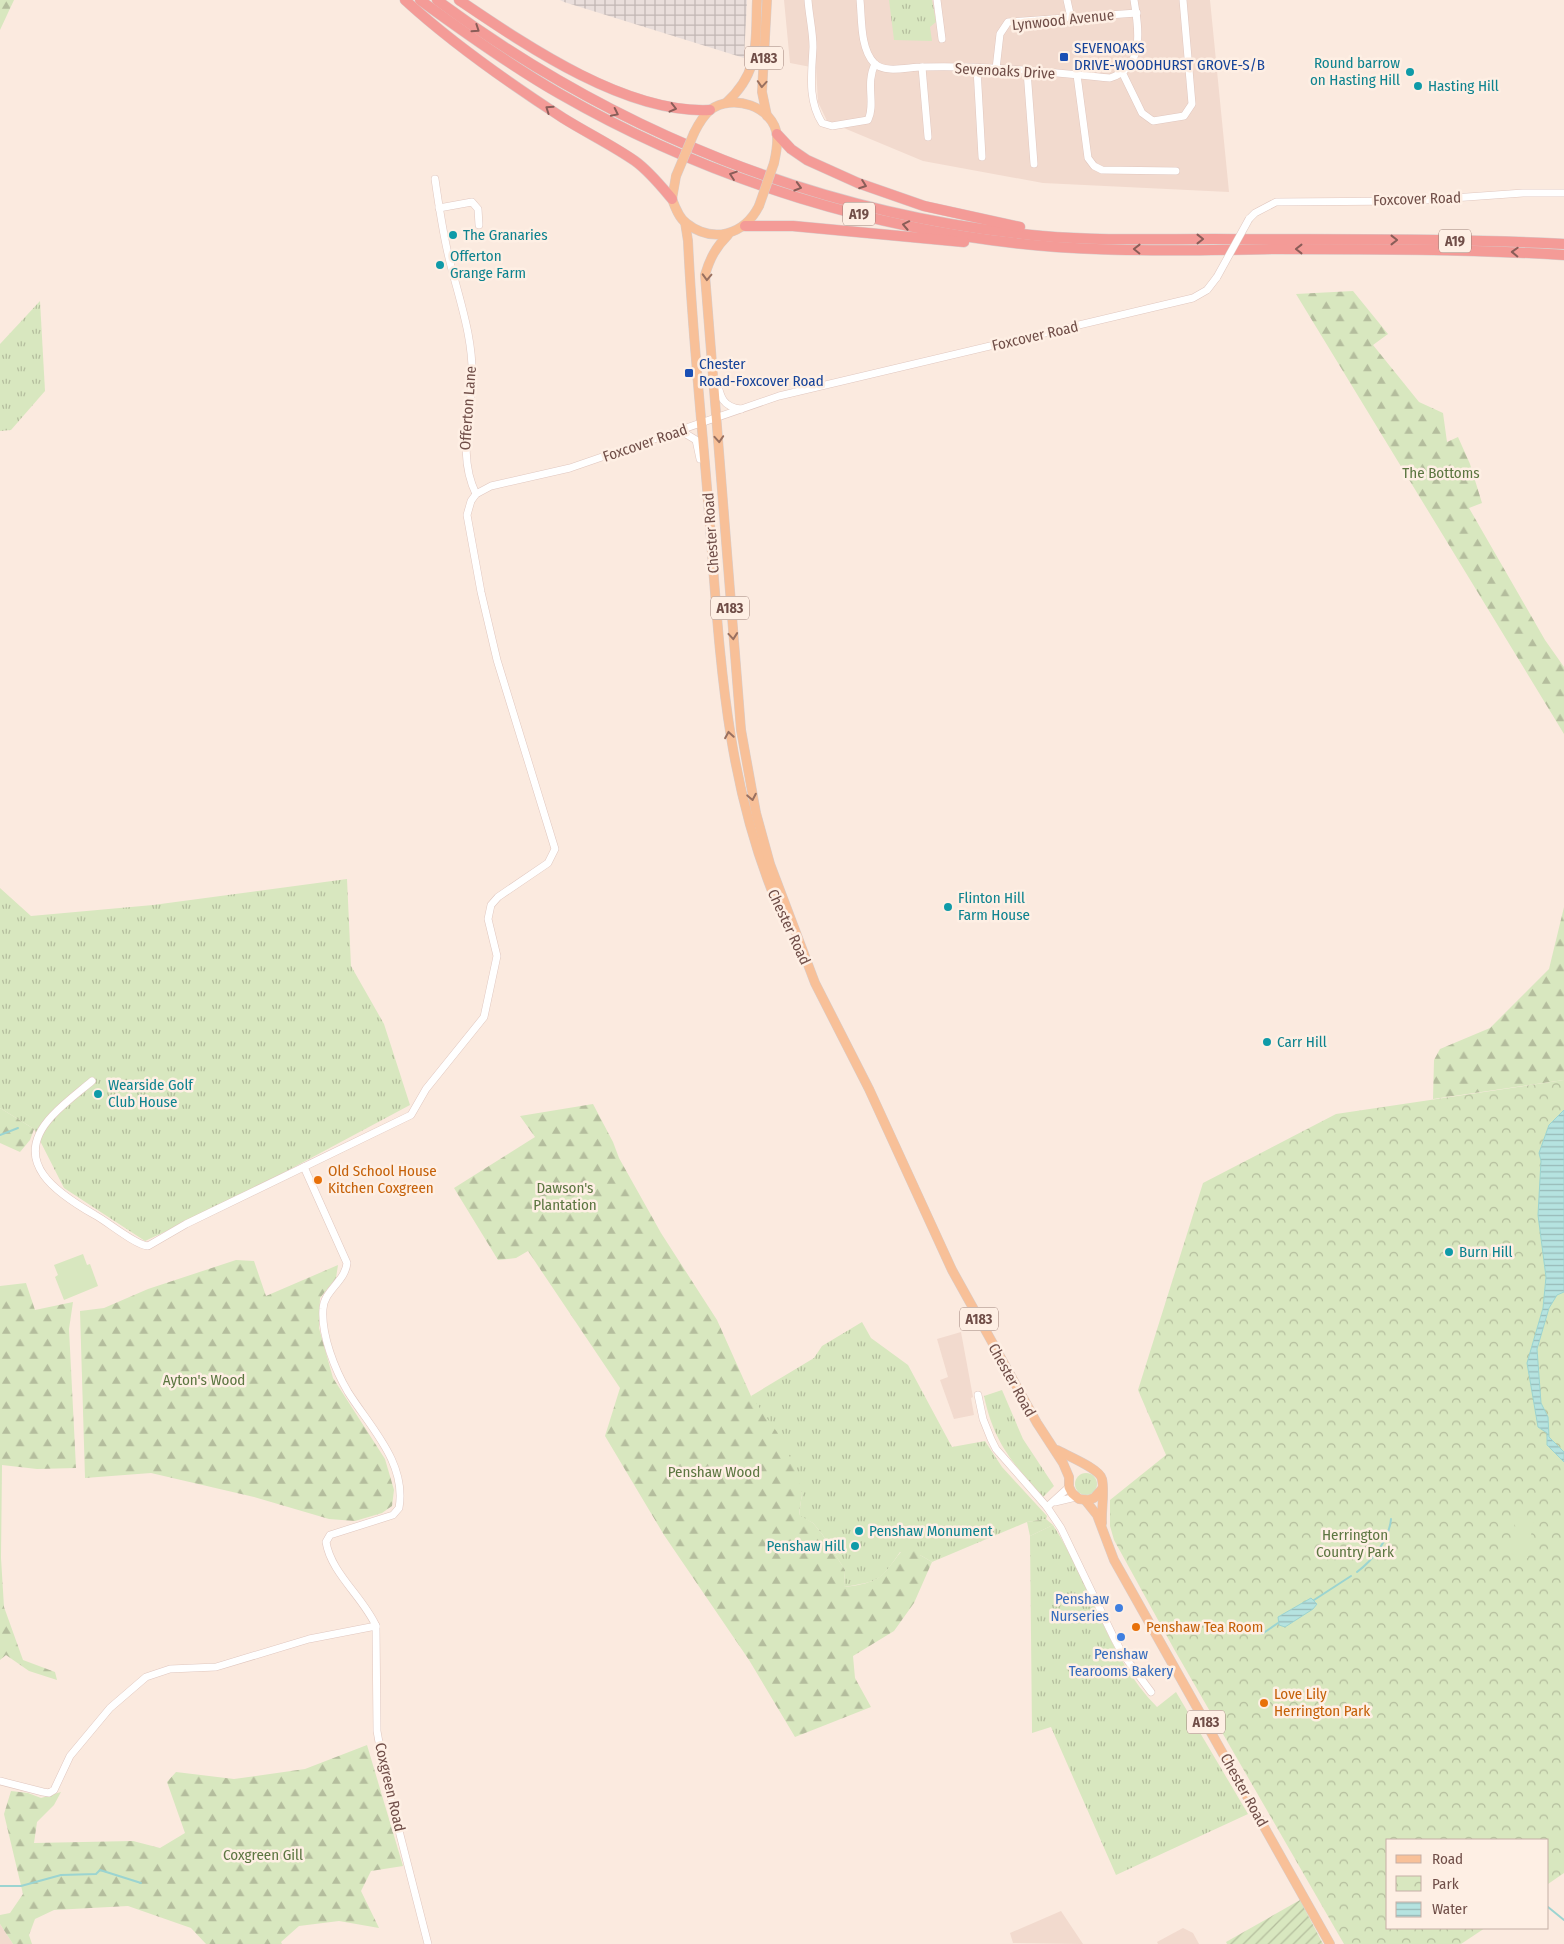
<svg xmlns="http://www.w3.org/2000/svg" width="1564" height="1944" viewBox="0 0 1564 1944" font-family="'Fira Sans Condensed',sans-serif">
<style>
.residential{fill:#f2dace}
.industrial{fill:url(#industrial-grid)}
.grass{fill:url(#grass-tufts)}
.forest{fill:url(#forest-firs)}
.park{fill:url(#park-crowns)}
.garden{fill:url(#garden-furrows)}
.pitch{fill:#d8e7bf}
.water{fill:url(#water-rules);stroke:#9bd4d1}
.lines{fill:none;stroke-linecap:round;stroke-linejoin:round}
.stream{stroke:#9bd4d1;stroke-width:2}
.minor-casing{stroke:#e0c7bf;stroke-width:8}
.major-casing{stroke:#d7cdcc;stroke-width:10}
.highway-casing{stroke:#d7cdcc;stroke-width:11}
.minor{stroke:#fff;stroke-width:7}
.major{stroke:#f8c098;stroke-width:9}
.highway{stroke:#f49b97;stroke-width:10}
.minor-bridge-casing{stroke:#e0c7bf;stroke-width:8;stroke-linecap:butt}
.major-bridge-casing{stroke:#d7cdcc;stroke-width:10;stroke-linecap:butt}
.minor-bridge{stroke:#fff;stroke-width:7}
.major-bridge{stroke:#f8c098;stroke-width:9}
.oneway{stroke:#8a5d58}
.oneway2{stroke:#997060}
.transit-dot{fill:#1a4fb4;stroke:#feefe4;stroke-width:2}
.culture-dot{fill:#0f9aa8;stroke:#feefe4;stroke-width:2}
.food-dot{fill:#e8710a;stroke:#feefe4;stroke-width:2}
.shop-dot{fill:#3f7fe0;stroke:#feefe4;stroke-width:2}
.labels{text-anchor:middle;stroke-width:5;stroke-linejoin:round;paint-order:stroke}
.shield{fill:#feefe4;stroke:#9b7e77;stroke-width:1}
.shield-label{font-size:14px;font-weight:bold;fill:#704e48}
.street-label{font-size:15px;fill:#704e48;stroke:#feefe4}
.transit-label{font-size:15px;fill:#164399;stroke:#feefe4;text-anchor:start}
.culture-label{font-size:15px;fill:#0d838f;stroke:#feefe4;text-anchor:start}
.park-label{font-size:15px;fill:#5c7641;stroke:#feefe4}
.food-label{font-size:15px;fill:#c56008;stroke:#feefe4;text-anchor:start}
.shop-label{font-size:15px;fill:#366cbe;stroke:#feefe4;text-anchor:end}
</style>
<defs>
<pattern id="industrial-grid" width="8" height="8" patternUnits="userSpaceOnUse" patternTransform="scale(1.25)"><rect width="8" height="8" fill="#e9dedb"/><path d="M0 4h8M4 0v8" fill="none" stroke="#c1b6b4"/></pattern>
<pattern id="grass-tufts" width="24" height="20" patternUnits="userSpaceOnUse" patternTransform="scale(1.25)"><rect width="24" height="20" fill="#d8e7bf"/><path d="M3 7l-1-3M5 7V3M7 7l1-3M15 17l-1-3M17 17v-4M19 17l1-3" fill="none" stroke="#b4bd9d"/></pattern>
<pattern id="forest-firs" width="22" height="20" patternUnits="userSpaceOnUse" patternTransform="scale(1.25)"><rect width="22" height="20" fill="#d8e7bf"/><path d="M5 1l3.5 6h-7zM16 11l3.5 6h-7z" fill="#b4bd9d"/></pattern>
<pattern id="park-crowns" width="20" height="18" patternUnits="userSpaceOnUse" patternTransform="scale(1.25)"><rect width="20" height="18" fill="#d8e7bf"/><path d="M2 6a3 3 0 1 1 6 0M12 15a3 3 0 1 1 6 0" fill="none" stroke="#b4bd9d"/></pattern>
<pattern id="garden-furrows" width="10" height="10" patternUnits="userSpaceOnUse" patternTransform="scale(1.25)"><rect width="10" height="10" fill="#d8e7bf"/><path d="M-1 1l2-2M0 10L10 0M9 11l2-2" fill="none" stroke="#b4bd9d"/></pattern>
<pattern id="water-rules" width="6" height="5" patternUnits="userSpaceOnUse" patternTransform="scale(1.25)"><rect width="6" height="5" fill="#b5e3e0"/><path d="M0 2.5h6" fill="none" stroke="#98bab8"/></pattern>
</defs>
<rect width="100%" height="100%" fill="#fbeadf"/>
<g class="residential">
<path d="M784 0H1210L1229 192 1043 183 923 161 827 121 818 102 816 68 790 63Z"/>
<path d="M961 1332 973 1397 971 1398 974 1415 954 1419 940 1380 948 1377 937 1339Z"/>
<path d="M1061 1911 1083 1944 1013 1943 1010 1933Z"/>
<path d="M0 1924 13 1944H0Z"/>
<path d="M1183 1928 1193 1933 1199 1944H1158L1157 1942Z"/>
</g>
<path class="industrial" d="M560 0H747L744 58 564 2Z"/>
<g class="grass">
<path d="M889 0H932L936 22 930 27 932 41 894 40Z"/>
<path d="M40 301 45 391 11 430 0 431V344Z"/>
<path d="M347 879 351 966 384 1024 410 1105 229 1202 145 1241 64 1188 34 1129 0 1108V888L31 916 153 905Z"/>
<path d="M862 1322 871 1338 908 1365 952 1447 985 1441 1002 1467 1047 1516 1046 1519 1027 1522 932 1562 920 1555 900 1552C880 1582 879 1581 844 1587L845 1570 822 1534 813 1523 799 1516 802 1493 751 1396 814 1358 822 1346Z"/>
<path d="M1002 1390 1023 1439 1054 1486 1043 1497C1012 1462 994 1443 984 1396Z"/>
<circle cx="1086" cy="1484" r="11"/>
<path d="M1053 1525C1091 1584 1107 1656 1157 1707L1176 1692 1248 1814 1116 1875 1051 1727 1032 1733 1030 1536Z"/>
</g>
<g class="forest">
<path d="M0 0H14L0 30Z"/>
<path d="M1353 291 1388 334 1373 345 1419 402 1443 413 1447 442 1458 437 1470 464 1482 503 1469 508 1545 640 1564 667V734L1296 294Z"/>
<path d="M1564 907V1080L1433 1099 1434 1060 1440 1049 1490 1028 1549 969Z"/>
<path d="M593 1104 613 1142 619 1158 661 1233 717 1320 751 1396 777 1432 793 1463 802 1493 799 1515 813 1523 822 1534 845 1570 844 1587C891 1582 882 1570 910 1542L919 1548 920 1555 932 1562 914 1603 894 1631 853 1656 855 1678 871 1707 795 1737 749 1660 664 1535 605 1436 620 1388 528 1251 516 1258 498 1260 454 1188 535 1137 520 1116Z"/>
<path d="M0 1108 34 1129 30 1140 20 1152 0 1143Z"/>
<path d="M236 1260 254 1261 266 1296 338 1265 336 1278 320 1298 319 1328 333 1378 385 1459 394 1490 392 1506 382 1513 355 1521 329 1519 254 1497 151 1473 85 1478 80 1311 104 1308 148 1289Z"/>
<path d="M26 1283 35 1310 73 1302 69 1329 76 1468 37 1469 2 1465 1 1558 4 1607 23 1660 55 1672 57 1680 29 1671 6 1655 0 1660V1286Z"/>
<path d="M1046 1519 1053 1525 1030 1536 1027 1522Z"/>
<path d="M367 1745 403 1866 371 1871 361 1891 379 1928 339 1921 299 1926 281 1942 282 1944H206L191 1928 128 1906 54 1910 35 1919 29 1935 32 1944H13L0 1924V1915L10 1913 23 1894 4 1814 11 1791 28 1793 41 1798 61 1792 54 1805 37 1822 34 1843 133 1841 160 1848 185 1833 167 1782 176 1772 234 1779 305 1769Z"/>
</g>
<path class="park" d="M1564 1080V1873L1548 1884V1840H1388V1928H1485L1461 1944H1344L1174 1649 1114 1540 1110 1526V1500L1166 1455 1138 1390 1203 1183 1336 1114Z"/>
<path class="garden" d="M1300 1900 1323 1944H1227L1226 1942Z"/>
<g class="pitch">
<path d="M83 1254 87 1265 90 1264 98 1286 64 1300 55 1277 58 1275 54 1265Z"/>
<path d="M1518 1517 1530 1518 1534 1523 1530 1539 1531 1555H1528V1558L1521 1555 1504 1553V1549L1510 1546 1516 1528 1514 1523Z"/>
</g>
<g class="water">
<path d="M1564 1110V1292L1557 1295 1549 1308 1537 1349 1541 1403 1548 1417 1549 1437 1564 1452V1462L1547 1445V1433L1538 1427 1527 1363 1543 1308 1546 1277 1538 1215 1541 1161 1539 1153 1549 1125Z"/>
<path d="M1311 1598 1317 1604 1313 1609 1285 1627 1279 1625 1278 1617Z"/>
</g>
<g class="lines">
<g class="stream">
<path d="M0 1135 18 1128"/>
<path d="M1357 1572C1373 1560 1389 1540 1391 1519"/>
<path d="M1314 1600 1351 1576"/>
<path d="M1262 1634 1278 1623"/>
<path d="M0 1886H21L61 1875 96 1874 100 1870 141 1883"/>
<path d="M1548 1907 1564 1920"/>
</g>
<g class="minor-casing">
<g id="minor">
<path d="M808 0C809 15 813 31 813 47 812 72 807 99 822 123L832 126 868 120C876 104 865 84 875 64"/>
<path d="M860 0C862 19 860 48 874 63 885 74 908 67 922 67 984 65 1048 72 1110 78 1145 67 1139 30 1134 0"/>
<path d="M937 0 942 39"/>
<path d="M1067 0 1071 18"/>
<path d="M922 67 928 137"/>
<path d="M977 69 982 157"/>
<path d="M996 69 1000 34 1008 22 1137 13"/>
<path d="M1027 71 1034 164"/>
<path d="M1123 74 1142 113 1153 121 1184 116 1192 104 1183 0"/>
<path d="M1077 75 1088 158 1094 166 1102 170 1176 171"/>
<path d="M435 179C439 207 443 235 450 262 460 302 474 340 472 382 470 421 458 457 476 494"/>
<path d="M439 208 472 202 478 209 479 225"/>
<path d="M1249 219 1255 213 1276 202 1411 201 1523 193H1564"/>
<path d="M717 381C720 397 723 407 741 409"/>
<path d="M681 431 696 440 700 459"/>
<path d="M92 1081C79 1092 64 1103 52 1116 9 1162 58 1194 95 1215 108 1222 135 1245 148 1246L186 1224 411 1115 426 1089 484 1017 497 956 488 919 491 905 498 897 548 863 555 849 497 660 481 592 467 515 471 501 476 494 491 486 570 468 779 396 1193 298 1207 290 1217 277"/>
<path d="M304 1167 347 1263C345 1282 324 1290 323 1309 321 1335 335 1370 348 1392 370 1427 407 1463 399 1508L393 1515 330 1535 326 1542C331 1573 363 1597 376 1626L377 1731 385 1776 428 1944"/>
<path d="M978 1395 983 1419 991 1439 996 1449 1047 1507 1061 1528 1113 1636 1122 1653 1151 1692"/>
<path d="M1055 1502 1076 1497"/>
<path d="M1047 1507 1069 1487"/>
<path d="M0 1781 43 1792 49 1793 54 1790 70 1756 110 1708 146 1677 170 1669 216 1667 309 1639 376 1626"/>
</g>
</g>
<g class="major-casing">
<g id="major">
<path d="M726 103C761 71 755 43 757 0"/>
<path d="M767 116 762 92 767 0"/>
<path d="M694 133C698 125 703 116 710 110 732 93 774 106 777 136 778 145 776 154 774 163"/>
<path d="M676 176 672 199C675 207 679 218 686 223 713 244 744 235 759 206"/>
<path d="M685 222 688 241C692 332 702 422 709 513 720 652 724 782 781 913"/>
<path d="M728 235C716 247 710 258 705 275L741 730 756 813 770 864 815 983 869 1089 952 1270 1037 1423 1063 1463 1069 1477V1487L1072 1493 1079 1499 1088 1500 1094 1498 1102 1489"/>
<path d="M1057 1450C1068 1456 1100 1469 1102 1479 1105 1493 1101 1509 1102 1523"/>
<path d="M1085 1500 1097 1515 1114 1560 1330 1944"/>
</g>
</g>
<g class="highway-casing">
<g id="highway">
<path d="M405 0C453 44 509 83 563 118 587 133 612 145 635 161 649 171 661 186 672 199"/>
<path d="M420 0C465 33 511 66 560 94 711 181 884 234 1057 247 1129 252 1203 250 1275 249 1371 249 1468 249 1564 255"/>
<path d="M437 0C614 132 822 216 1042 236 1099 241 1157 239 1214 239 1331 240 1448 238 1564 244"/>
<path d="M459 0C527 46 626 114 710 110"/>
<path d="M777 134 791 149 807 160 858 183 924 206 1020 227"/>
<path d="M745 226H793L964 242"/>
</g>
</g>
<use href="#minor" class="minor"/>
<use href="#major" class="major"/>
<use href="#highway" class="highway"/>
<g class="minor-bridge-casing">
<path id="minor-bridge" d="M1217 277 1249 219"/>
</g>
<g class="major-bridge-casing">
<g id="major-bridge">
<path d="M676 176 694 133"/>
<path d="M759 206 774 163"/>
</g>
</g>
<use href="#minor-bridge" class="minor-bridge"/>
<use href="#major-bridge" class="major-bridge"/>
</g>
<defs><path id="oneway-chevron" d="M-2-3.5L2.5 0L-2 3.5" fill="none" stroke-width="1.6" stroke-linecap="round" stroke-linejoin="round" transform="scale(1.25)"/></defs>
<g class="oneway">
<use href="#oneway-chevron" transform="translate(476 29) rotate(34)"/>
<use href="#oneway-chevron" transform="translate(673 108) rotate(14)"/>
<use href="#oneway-chevron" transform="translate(549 109) rotate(-145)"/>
<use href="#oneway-chevron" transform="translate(615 113) rotate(26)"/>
<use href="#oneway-chevron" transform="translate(733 175) rotate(-161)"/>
<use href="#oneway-chevron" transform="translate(863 185) rotate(20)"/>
<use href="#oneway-chevron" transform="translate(798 187) rotate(16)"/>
<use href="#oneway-chevron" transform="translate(906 225) rotate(-169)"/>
<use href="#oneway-chevron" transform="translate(1200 239)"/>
<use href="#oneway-chevron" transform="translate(1394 240)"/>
<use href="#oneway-chevron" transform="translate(1137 249) rotate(-179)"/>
<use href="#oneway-chevron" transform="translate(1299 249) rotate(180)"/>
<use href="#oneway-chevron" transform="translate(1515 252) rotate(-178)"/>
</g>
<g class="oneway2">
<use href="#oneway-chevron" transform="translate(762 84) rotate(94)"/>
<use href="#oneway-chevron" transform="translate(707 277) rotate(92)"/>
<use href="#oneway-chevron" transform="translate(719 439) rotate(86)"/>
<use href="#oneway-chevron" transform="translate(733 636) rotate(85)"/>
<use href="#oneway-chevron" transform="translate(729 735) rotate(-99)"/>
<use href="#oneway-chevron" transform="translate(752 797) rotate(79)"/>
</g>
<g class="transit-dot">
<rect x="1059" y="52" width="10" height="10" rx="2.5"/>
<rect x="684" y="368" width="10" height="10" rx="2.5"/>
</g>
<g class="culture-dot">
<circle cx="1410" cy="72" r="5"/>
<circle cx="1418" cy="86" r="5"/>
<circle cx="453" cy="235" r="5"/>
<circle cx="440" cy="265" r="5"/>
<circle cx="948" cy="907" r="5"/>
<circle cx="1267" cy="1042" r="5"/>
<circle cx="98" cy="1094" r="5"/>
<circle cx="1449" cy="1252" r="5"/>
<circle cx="859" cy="1531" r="5"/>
<circle cx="855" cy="1546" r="5"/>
</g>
<g class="food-dot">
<circle cx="318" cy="1180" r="5"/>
<circle cx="1136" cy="1627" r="5"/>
<circle cx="1264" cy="1703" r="5"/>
</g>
<g class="shop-dot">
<circle cx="1119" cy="1608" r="5"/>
<circle cx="1121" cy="1637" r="5"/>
</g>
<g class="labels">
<g class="shield">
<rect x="745" y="46.5" width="38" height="23" rx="4"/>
<rect x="843" y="202.5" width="32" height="23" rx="4"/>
<rect x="1439" y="229.5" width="32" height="23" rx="4"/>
<rect x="711" y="596.5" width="38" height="23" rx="4"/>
<rect x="960" y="1307.5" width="38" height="23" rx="4"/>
<rect x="1187" y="1710.5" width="38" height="23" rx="4"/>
</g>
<g class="shield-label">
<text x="764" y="63">A183</text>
<text x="859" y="219">A19</text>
<text x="1455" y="246">A19</text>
<text x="730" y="613">A183</text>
<text x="979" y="1324">A183</text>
<text x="1206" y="1727">A183</text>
</g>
<g class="street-label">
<text transform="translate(1063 20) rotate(-6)" y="5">Lynwood Avenue</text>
<text transform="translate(1005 71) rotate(3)" y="5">Sevenoaks Drive</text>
<text transform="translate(1417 199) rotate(-2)" y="5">Foxcover Road</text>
<text transform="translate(1035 336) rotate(-13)" y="5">Foxcover Road</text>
<text transform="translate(468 408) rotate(-86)" y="5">Offerton Lane</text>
<text transform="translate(645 443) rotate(-19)" y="5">Foxcover Road</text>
<text transform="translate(711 533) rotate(-94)" y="5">Chester Road</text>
<text transform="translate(789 927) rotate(65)" y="5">Chester Road</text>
<text transform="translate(1012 1380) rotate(61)" y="5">Chester Road</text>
<text transform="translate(390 1787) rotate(77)" y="5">Coxgreen Road</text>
<text transform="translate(1244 1790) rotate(61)" y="5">Chester Road</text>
</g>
<g class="transit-label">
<text x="1074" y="53">SEVENOAKS<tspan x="1074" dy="17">DRIVE-WOODHURST GROVE-S/B</tspan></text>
<text x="699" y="369">Chester<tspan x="699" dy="17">Road-Foxcover Road</tspan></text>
</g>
<g class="culture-label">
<text x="1400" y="68" text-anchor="end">Round barrow<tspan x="1400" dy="17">on Hasting Hill</tspan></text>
<text x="1428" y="91">Hasting Hill</text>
<text x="463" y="240">The Granaries</text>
<text x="450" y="261">Offerton<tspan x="450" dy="17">Grange Farm</tspan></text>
<text x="958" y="903">Flinton Hill<tspan x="958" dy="17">Farm House</tspan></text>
<text x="1277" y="1047">Carr Hill</text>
<text x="108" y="1090">Wearside Golf<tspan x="108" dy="17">Club House</tspan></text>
<text x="1459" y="1257">Burn Hill</text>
<text x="869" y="1536">Penshaw Monument</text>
<text x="845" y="1551" text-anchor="end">Penshaw Hill</text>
</g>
<g class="park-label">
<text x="1441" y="478">The Bottoms</text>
<text x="565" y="1193">Dawson's<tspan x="565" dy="17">Plantation</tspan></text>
<text x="204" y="1385">Ayton's Wood</text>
<text x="714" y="1477">Penshaw Wood</text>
<text x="1355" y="1540">Herrington<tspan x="1355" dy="17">Country Park</tspan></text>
<text x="263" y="1860">Coxgreen Gill</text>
</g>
<g class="food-label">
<text x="328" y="1176">Old School House<tspan x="328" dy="17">Kitchen Coxgreen</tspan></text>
<text x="1146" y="1632">Penshaw Tea Room</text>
<text x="1274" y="1699">Love Lily<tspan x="1274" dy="17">Herrington Park</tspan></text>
</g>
<g class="shop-label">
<text x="1109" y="1604">Penshaw<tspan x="1109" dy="17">Nurseries</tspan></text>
<text x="1121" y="1659" text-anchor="middle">Penshaw<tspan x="1121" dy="17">Tearooms Bakery</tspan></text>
</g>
</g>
<rect x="1386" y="1839" width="162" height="90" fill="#feefe4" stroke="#c5afa6"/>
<rect x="1396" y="1855" width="25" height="8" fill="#f8c098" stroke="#c5afa6"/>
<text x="1432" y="1864" font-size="15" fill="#704e48">Road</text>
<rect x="1396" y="1876" width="25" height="15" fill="url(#park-crowns)" stroke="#c5afa6"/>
<text x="1432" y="1889" font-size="15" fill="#704e48">Park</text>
<rect x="1396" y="1902" width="25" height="15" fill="url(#water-rules)" stroke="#c5afa6"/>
<text x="1432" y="1914" font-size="15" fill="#704e48">Water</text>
</svg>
